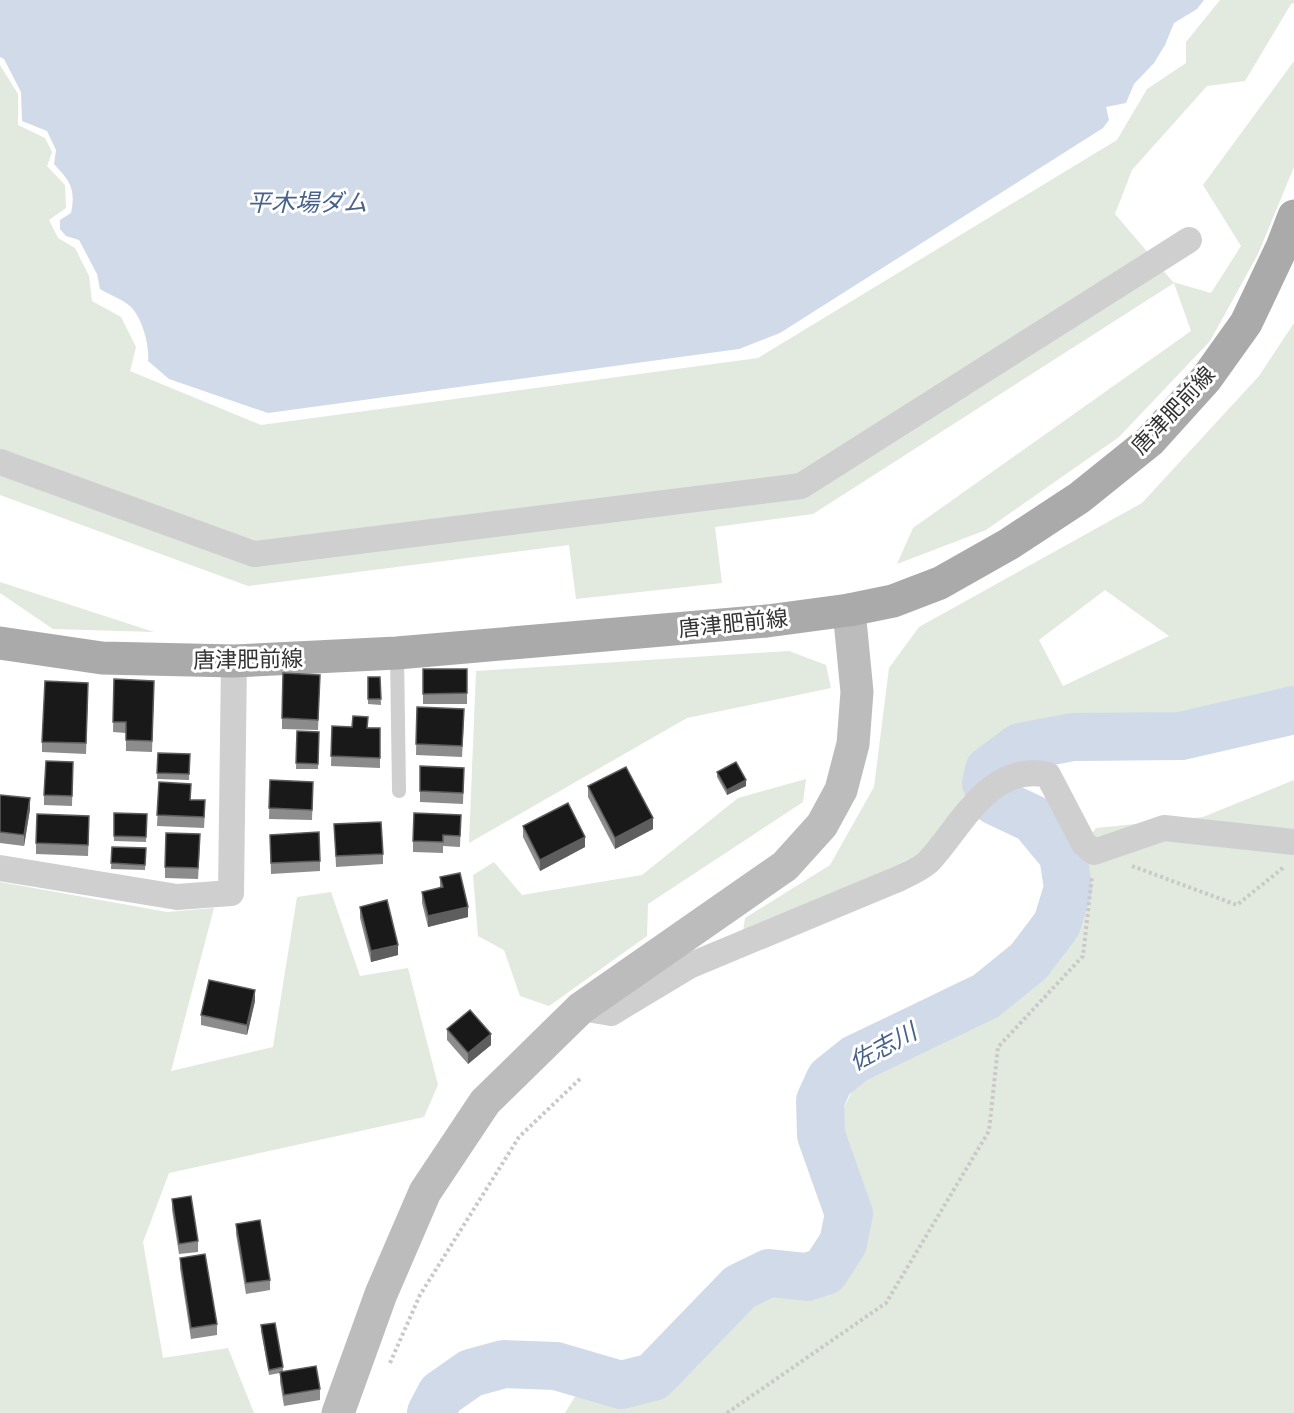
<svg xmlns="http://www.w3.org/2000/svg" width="1294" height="1413" viewBox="0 0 1294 1413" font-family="Commissioner,'Noto Sans JP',sans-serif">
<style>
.green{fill:#e2e9df;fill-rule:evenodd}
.water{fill:#d1dae9}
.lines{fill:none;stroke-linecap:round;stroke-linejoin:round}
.river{stroke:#d1dae9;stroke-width:48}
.path{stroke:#c9c9c9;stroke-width:4;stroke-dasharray:3 3;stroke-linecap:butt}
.lane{stroke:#cfcfcf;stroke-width:14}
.street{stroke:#cfcfcf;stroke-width:26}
.secondary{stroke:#bcbcbc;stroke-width:33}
.primary{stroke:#aaa;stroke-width:33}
.wall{fill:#8c8c8c}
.shaded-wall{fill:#5e5e5e}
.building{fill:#191919;stroke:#5e5e5e;stroke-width:1.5}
.labels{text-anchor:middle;stroke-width:6;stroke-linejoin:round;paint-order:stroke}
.street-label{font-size:22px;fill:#323232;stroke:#fff}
.water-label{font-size:24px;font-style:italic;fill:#49628a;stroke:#fff}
</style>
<rect width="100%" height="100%" fill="#fff"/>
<g class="green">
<path d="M1220 0H1294V3L1291 4 1245 81 1207 86 1132 170 1115 214 1173 282 1211 293 1241 246 1203 185 1294 61V167L1258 254 1210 341 1119 437 986 530 897 564 913 528 1191 331 1174 283 813 514 715 527 722 583 576 599 569 545 248 586 0 495V65L18 94V125L45 138 52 152 47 166 65 185 66 208 49 220 58 238 75 248 89 276 92 301 121 317 136 347 130 371 261 425 758 358 1117 140 1147 89 1186 63V42Z"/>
<path d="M1294 323V702L1183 726 1046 727 989 763 922 852 741 945 745 918 830 865 874 787 889 668 919 627 1142 503 1259 376ZM1105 590 1169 636 1063 686 1039 640Z"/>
<path d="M0 582 154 632 53 629 0 593Z"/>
<path d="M789 651 826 665 831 688 687 718 469 843 476 671Z"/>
<path d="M806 779 803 802 648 904 647 936 549 1006 520 996 504 950 478 936 473 875 494 862 522 895 642 875 738 798Z"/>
<path d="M1294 780V1413H565L576 1395 650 1391 753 1294 806 1292 835 1270 860 1209 840 1115 866 1064 1022 986 1068 932 1072 863 1096 828 1203 817Z"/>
<path d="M0 882 167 912 214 908 171 1071 273 1047 297 897 331 892 360 976 408 968 438 1085 424 1117 169 1173 143 1242 163 1358 228 1348 254 1413H0Z"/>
</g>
<path class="water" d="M0 0H1204L1197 9 1174 23 1165 45 1154 63 1134 84 1126 103 1106 107 1109 120 1103 128 780 333 739 349 268 413 169 379 148 361C150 346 142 317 130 306 122 299 110 295 100 289L97 274 79 240 66 236 60 229V220L71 213C76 189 70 181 54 164L56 150 47 131 22 121 21 92 4 59 0 57Z"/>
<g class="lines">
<path class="river" d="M431 1413 441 1394 471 1373 504 1364 556 1366 621 1385 653 1377 740 1287 769 1273 807 1277 825 1271 843 1243 849 1214 821 1135 820 1101 830 1079 855 1059 986 996 1029 961 1057 924 1068 888 1063 855 1033 819 995 801 986 783 989 770 1020 747 1073 737 1181 736 1294 710"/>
<g class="path">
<path d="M1132 866 1237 905 1284 867"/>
<path d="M390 1363 420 1295 519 1137 582 1077"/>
<path d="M727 1413 886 1303 989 1131 998 1047 1083 956 1092 876"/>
</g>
<path class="lane" d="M397 653 399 791"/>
<g class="street">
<path d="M0 462 254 554 801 486 1189 240"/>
<path d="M0 868 177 897 231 893 234 661"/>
<path d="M581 1008 611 1013 689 966 898 879C908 874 923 868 930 860 962 825 990 762 1048 775L1084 844 1094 852 1164 828 1294 842"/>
</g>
<path class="secondary" d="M338 1413 381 1294 425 1192 485 1102 581 1008 785 866 822 825 841 790 853 744 857 692 849 610"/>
<path class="primary" d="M0 643 102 658 234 661 397 653 767 621 849 610 893 601 940 583 1009 544 1079 498 1150 441 1206 379 1246 323 1282 247 1294 216"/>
</g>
<g class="wall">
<rect x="423" y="669" width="44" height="35"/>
<path d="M320 675 318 730 282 729V718Z"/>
<path d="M368 677H380L381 705 368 704Z"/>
<path d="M114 679 154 691 152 752 126 751V733L113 732Z"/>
<path d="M88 693 86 754 42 752V742Z"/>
<path d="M417 707 464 720 462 757 416 755Z"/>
<path d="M332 726 380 728V768L331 766Z"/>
<path d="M297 731 319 732 318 769H296Z"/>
<path d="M158 753 190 754 189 780 157 779Z"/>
<path d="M73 762 72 806 44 805V795Z"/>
<path d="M420 766 464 768 463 804 420 802Z"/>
<path d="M717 772 746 786 727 795 717 777Z"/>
<path d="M270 780 313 792 312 820 269 819Z"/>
<path d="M159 782 191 800 205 811 204 828 157 826Z"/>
<path d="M588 786 653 829 615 849 588 797Z"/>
<path d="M0 795 30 809 24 846 0 843Z"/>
<path d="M114 813 147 814 146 842 114 841Z"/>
<path d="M461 815 460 847 443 846V853L413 852V841Z"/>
<path d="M334 824 383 854V864L336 867Z"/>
<path d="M89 826 88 856 36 854V843Z"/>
<path d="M523 826 585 847 540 871 523 837Z"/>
<path d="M270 835 320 861V871L271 874Z"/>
<path d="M200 845 198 879 165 878V867Z"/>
<path d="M112 847 146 848 145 870 111 869Z"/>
<path d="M440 877 468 917 428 927 422 903V892L440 888Z"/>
<path d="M360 907 398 955 371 962 360 918Z"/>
<path d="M255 1001 247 1035 201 1025V1015Z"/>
<path d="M447 1029 491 1045 468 1064 447 1040Z"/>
<path d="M172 1199 198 1241V1252L179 1254 172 1210Z"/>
<path d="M236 1224 270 1280V1290L246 1294 236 1234Z"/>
<path d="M180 1258 217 1324V1335L191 1339 180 1268Z"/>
<path d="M261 1325 283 1367V1371L320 1389V1400L284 1406 280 1382V1373L269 1375 261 1331Z"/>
</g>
<g class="shaded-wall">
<path d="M746 780V786L727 795V790Z"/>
<path d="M30 798V809L24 846V835Z"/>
<path d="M653 818V829L615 849V838Z"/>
<path d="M585 837V847L540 871V860Z"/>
<path d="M468 907V917L428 927V916Z"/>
<path d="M398 945V955L371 962V951Z"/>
<path d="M255 990V1001L247 1035V1025Z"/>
<path d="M491 1034V1045L468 1064V1053Z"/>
</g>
<g class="building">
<path d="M423 669H467V693L423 694Z"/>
<path d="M283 673 320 675 318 720 282 718Z"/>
<path d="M368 677H380L381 699H368Z"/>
<path d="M114 679 154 681 152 741 126 740V722H113Z"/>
<path d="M45 681 88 683 86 743 42 742Z"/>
<path d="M417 707 464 709 462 746 416 744Z"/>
<path d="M353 716 368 717 367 728H380V758L331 756 332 726 352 727Z"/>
<path d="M297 731 319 732 318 764 296 763Z"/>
<path d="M158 753 190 754 189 774 157 773Z"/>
<path d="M46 761 73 762 72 796 44 795Z"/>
<path d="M736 762 746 780 727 790 717 772Z"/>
<path d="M420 766 464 768 463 793 420 791Z"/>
<path d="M626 767 653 818 615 838 588 786Z"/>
<path d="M270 780 313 782 312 810 269 808Z"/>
<path d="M159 782 191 784 190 800H205L204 817 157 815Z"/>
<path d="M0 795 30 798 24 835 0 832Z"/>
<path d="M568 803 585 837 540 860 523 826Z"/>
<path d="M114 813 147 814 146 837 114 836Z"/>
<path d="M414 813 461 815 460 836 443 835V842L413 841Z"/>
<path d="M37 814 89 816 88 845 36 843Z"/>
<path d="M381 822 383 854 336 856 334 824Z"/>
<path d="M319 832 320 861 271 863 270 835Z"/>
<path d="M166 833 200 834 198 868 165 867Z"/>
<path d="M112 847 146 848 145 865 111 863Z"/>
<path d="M460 873 468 907 428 916 422 892 443 887 440 877Z"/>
<path d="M387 900 398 945 371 951 360 907Z"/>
<path d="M209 980 255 990 247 1025 201 1015Z"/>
<path d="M470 1010 491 1034 468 1053 447 1029Z"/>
<path d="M191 1196 198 1241 179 1244 172 1199Z"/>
<path d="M260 1220 270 1280 246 1283 236 1224Z"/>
<path d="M205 1254 217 1324 191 1328 180 1258Z"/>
<path d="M275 1323 283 1367 269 1370 261 1325Z"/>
<path d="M316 1366 320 1389 284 1395 280 1372Z"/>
</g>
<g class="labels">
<g class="street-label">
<text transform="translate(1173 410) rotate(-47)" y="8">唐津肥前線</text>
<text transform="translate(733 623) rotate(-6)" y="8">唐津肥前線</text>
<text transform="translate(248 659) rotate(-1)" y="8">唐津肥前線</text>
</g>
<g class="water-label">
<text x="307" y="211">平木場ダム</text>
<text transform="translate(883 1047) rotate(-28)" y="8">佐志川</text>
</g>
</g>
</svg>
